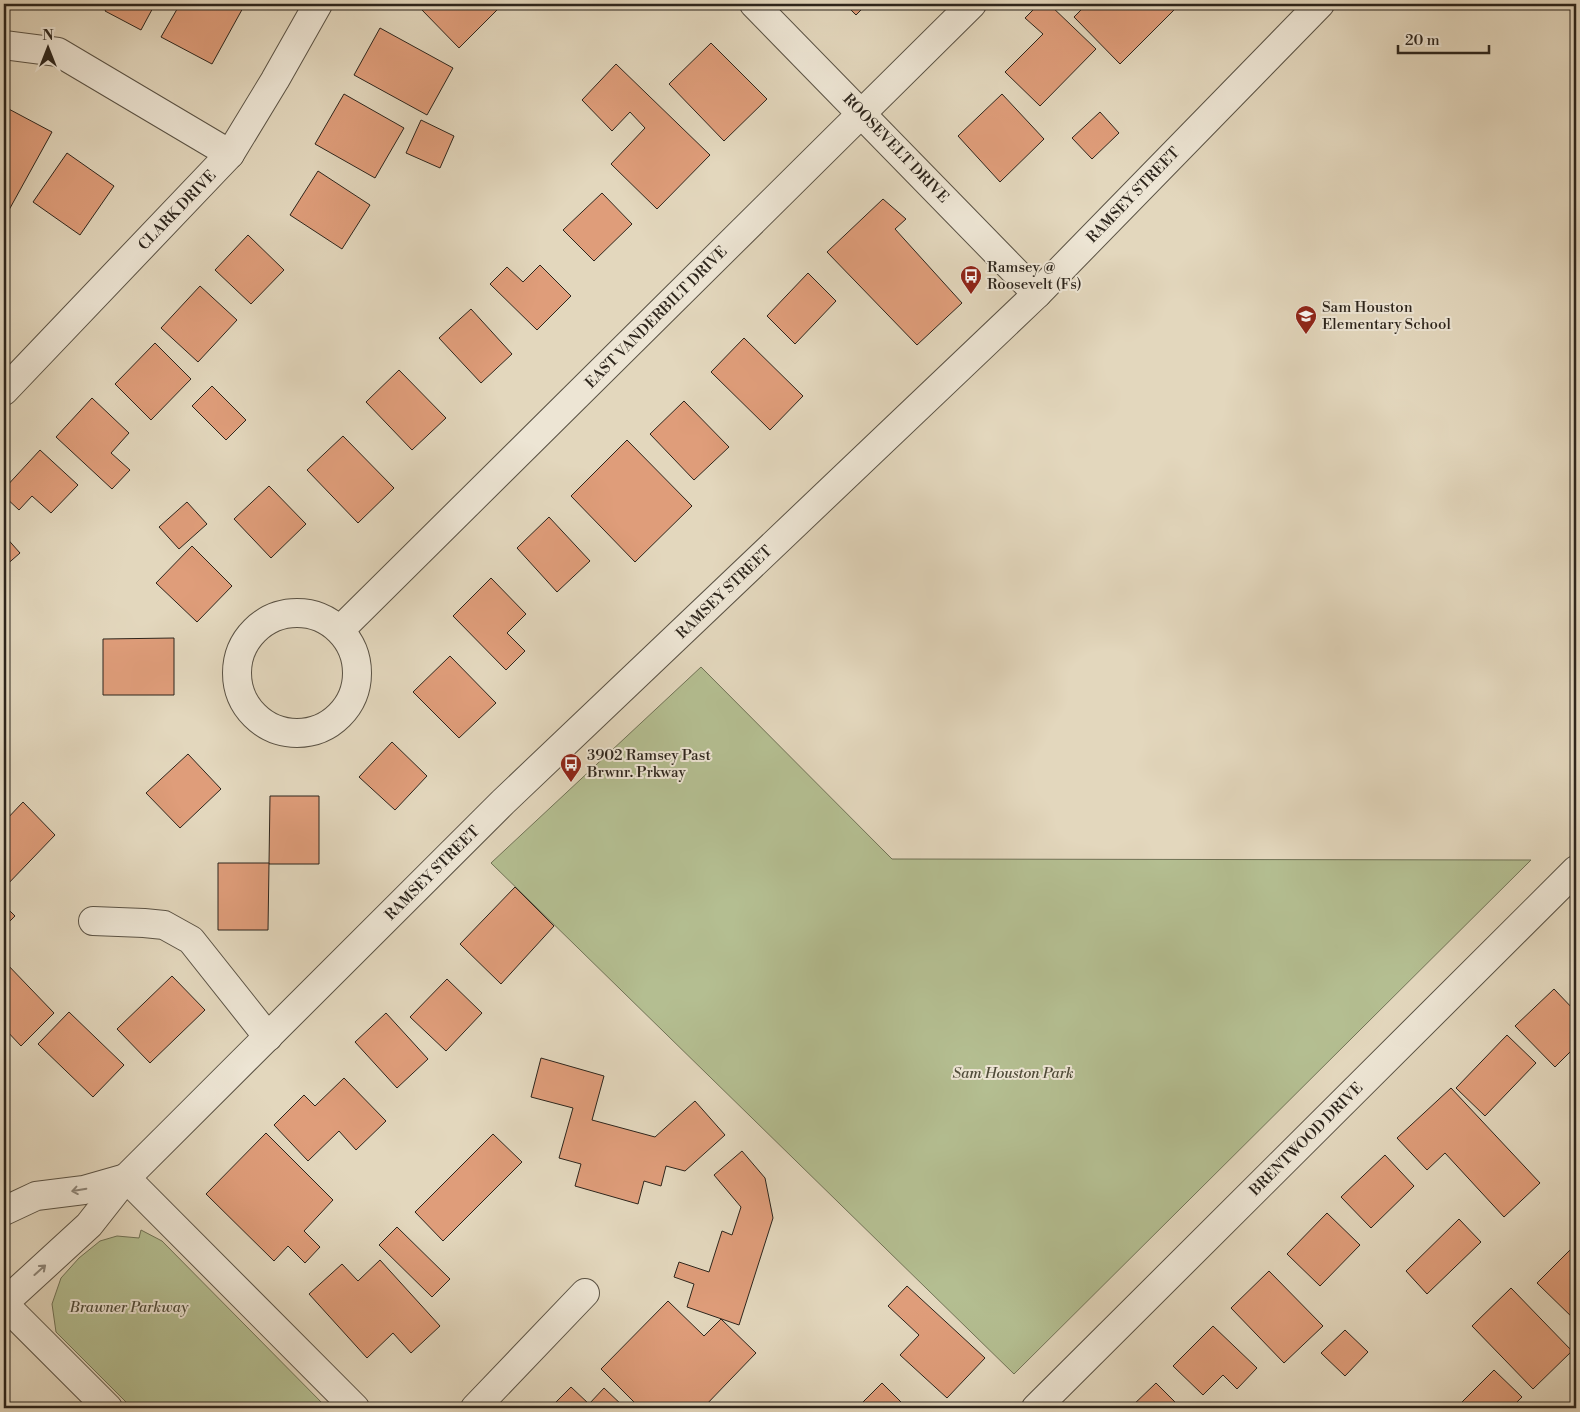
<svg xmlns="http://www.w3.org/2000/svg" width="1580" height="1412" viewBox="0 0 1580 1412" font-family="'Libre Bodoni',serif">
<style>
.green{fill:#b4be91;stroke:#707256}
.building{fill:#df9d7a;stroke:#2d251c}
.lines{fill:none;stroke-linecap:round;stroke-linejoin:round}
.minor-casing{stroke:#5a5244;stroke-width:30}
.minor{stroke:#ede5d4;stroke-width:28}
.oneway{stroke:#8d8578}
.labels{text-anchor:middle;stroke-width:4;stroke-linejoin:round;paint-order:stroke}
.street-label{font-size:15px;fill:#2d251c;stroke:#ede5d4}
.poi-label{font-size:15px;fill:#2d251c;stroke:#ede5d4;text-anchor:start}
.park-label{font-size:15px;font-style:italic;fill:#4f4b39;stroke:#ede5d4}
</style>
<rect width="100%" height="100%" fill="#e3d7bd"/>
<filter id="stains"><feTurbulence type="fractalNoise" baseFrequency=".004" numOctaves="4"/><feColorMatrix values="0 0 0 0 .2 0 0 0 0 .09 0 0 0 0 .02 0 0 0 .5 -.17"/></filter>
<radialGradient id="worn" r=".72"><stop offset=".6" stop-color="#630" stop-opacity="0"/><stop offset="1" stop-color="#630" stop-opacity=".3"/></radialGradient>
<g class="green">
<path d="M701 667 892 859 1531 860 1014 1374 491 863Z"/>
<path d="M141 1230 162 1241 327 1408H132L56 1332 52 1304 61 1278 79 1258 100 1241 117 1236 139 1238Z"/>
</g>
<g class="building">
<path d="M109 4H155L141 30 105 11Z"/>
<path d="M180 4H239L244 6 212 64 161 37Z"/>
<path d="M428 4H503L459 48 422 10Z"/>
<path d="M845 4H867L856 15Z"/>
<path d="M1039 4H1049L1096 49 1040 106 1005 72 1043 34 1025 18Z"/>
<path d="M1087 4H1170L1175 9 1120 64 1074 17Z"/>
<path d="M380 28 453 68 427 115 354 75Z"/>
<path d="M711 43 767 99 724 141 669 84Z"/>
<path d="M616 64 710 155 657 209 611 164 645 128 630 112 612 131 582 100Z"/>
<rect x="1571" y="87" width="5" height="89"/>
<path d="M344 94 404 128 375 178 315 144Z"/>
<path d="M1002 94 1044 139 1000 182 958 136Z"/>
<path d="M5 107 52 132 4 219V109Z"/>
<path d="M1100 112 1119 133 1092 159 1072 138Z"/>
<path d="M421 120 454 136 440 168 406 153Z"/>
<path d="M67 153 114 186 80 235 33 202Z"/>
<path d="M318 171 370 205 342 249 290 215Z"/>
<rect x="1571" y="182" width="5" height="51"/>
<path d="M602 193 632 224 594 261 563 230Z"/>
<path d="M883 199 906 219 895 229 962 303 917 345 827 252Z"/>
<path d="M248 235 284 270 251 304 215 270Z"/>
<path d="M540 265 571 296 537 330 490 284 507 267 523 282Z"/>
<path d="M808 273 836 301 795 344 767 316Z"/>
<path d="M200 286 237 320 198 362 161 328Z"/>
<path d="M471 309 512 354 481 383 439 338Z"/>
<path d="M744 338 803 396 770 430 711 372Z"/>
<path d="M155 343 191 379 151 420 115 384Z"/>
<path d="M399 370 446 418 412 450 366 402Z"/>
<path d="M212 386 246 420 226 440 192 406Z"/>
<path d="M92 398 129 433 111 453 130 470 112 489 56 437Z"/>
<path d="M684 401 729 447 694 480 650 434Z"/>
<path d="M343 436 394 488 358 523 307 470Z"/>
<path d="M627 440 692 506 635 562 571 496Z"/>
<path d="M40 450 78 485 51 513 32 496 19 510 4 496V489Z"/>
<path d="M269 486 306 524 271 558 234 519Z"/>
<path d="M187 502 207 524 179 549 159 527Z"/>
<path d="M549 517 590 561 557 592 517 548Z"/>
<path d="M4 535 20 553 4 567Z"/>
<path d="M192 546 232 586 197 622 156 583Z"/>
<path d="M491 578 526 614 507 633 525 651 506 670 453 616Z"/>
<path d="M174 638V695H103V639Z"/>
<path d="M450 656 496 703 459 738 413 692Z"/>
<path d="M392 742 427 776 395 810 359 777Z"/>
<path d="M188 754 221 789 180 828 146 793Z"/>
<path d="M270 796H319V864H269Z"/>
<path d="M23 802 55 835 4 888V822Z"/>
<path d="M218 863H269L268 930H218Z"/>
<path d="M515 887 554 926 501 984 460 944Z"/>
<path d="M4 905 15 916 4 927Z"/>
<path d="M4 961 54 1013 21 1046 4 1028Z"/>
<path d="M172 976 205 1010 150 1063 117 1029Z"/>
<path d="M447 979 482 1013 446 1051 410 1017Z"/>
<path d="M1554 989 1576 1012V1046L1555 1067 1515 1026Z"/>
<path d="M69 1012 124 1065 93 1097 38 1044Z"/>
<path d="M386 1013 428 1059 397 1088 355 1042Z"/>
<path d="M1507 1035 1536 1063 1485 1116 1456 1088Z"/>
<path d="M541 1058 604 1076 592 1120 655 1137 695 1101 725 1135 685 1171 666 1166 661 1186 644 1181 638 1204 575 1186 581 1164 559 1158 573 1108 531 1097Z"/>
<path d="M344 1078 386 1121 356 1150 339 1131 308 1161 274 1125 304 1095 315 1106Z"/>
<path d="M1451 1088 1540 1183 1504 1217 1445 1153 1427 1170 1397 1138Z"/>
<path d="M266 1133 333 1200 304 1231 320 1247 305 1263 288 1246 274 1261 206 1194Z"/>
<path d="M493 1134 522 1162 443 1241 415 1212Z"/>
<path d="M742 1151 765 1178 773 1218 739 1325 687 1307 694 1284 674 1277 679 1262 709 1272 722 1231 732 1235 741 1207 714 1175Z"/>
<path d="M1385 1155 1414 1186 1371 1228 1341 1197Z"/>
<path d="M1327 1213 1360 1245 1320 1286 1287 1254Z"/>
<path d="M1459 1219 1481 1242 1427 1294 1406 1271Z"/>
<path d="M397 1227 450 1279 432 1297 379 1245Z"/>
<path d="M1576 1244V1321L1537 1283Z"/>
<path d="M380 1260 440 1326 411 1353 393 1333 367 1358 309 1294 342 1264 358 1281Z"/>
<path d="M1269 1271 1323 1326 1284 1363 1231 1308Z"/>
<path d="M907 1286 985 1358 947 1398 900 1355 919 1335 888 1306Z"/>
<path d="M1511 1288 1572 1351 1533 1389 1472 1326Z"/>
<path d="M668 1301 704 1336 721 1319 756 1353 703 1408H640L601 1369Z"/>
<path d="M1213 1326 1257 1368 1237 1389 1223 1375 1203 1395 1173 1366Z"/>
<path d="M1345 1330 1368 1352 1345 1376 1321 1353Z"/>
<path d="M1494 1370 1522 1397 1511 1408H1456Z"/>
<path d="M882 1383 907 1408H857Z"/>
<path d="M1156 1383 1181 1408H1130Z"/>
<path d="M571 1387 589 1404 604 1388 625 1408H550Z"/>
</g>
<g class="lines">
<g class="minor-casing">
<g id="minor">
<path d="M754 4 1037 294"/>
<path d="M4 45 58 52 230 154"/>
<path d="M4 391 230 154 275 80 318 4"/>
<circle cx="297" cy="673" r="60"/>
<path d="M340 630 972 4"/>
<path d="M93 921 144 923 164 925 191 940 268 1037"/>
<path d="M126 1178 355 1408"/>
<path d="M4 1211 36 1196 84 1190 126 1178"/>
<path d="M4 1303 89 1225 126 1178 503 802 1037 294 1320 4"/>
<path d="M4 1304 108 1408"/>
<path d="M475 1408 585 1293"/>
<path d="M1036 1408 1576 870"/>
</g>
</g>
<use href="#minor" class="minor"/>
</g>
<defs><path id="oneway-shaft" d="M-6 0H5M1.5-3L5.5 0L1.5 3" fill="none" stroke-width="1.6" stroke-linecap="round" stroke-linejoin="round" transform="scale(1.25)"/></defs>
<g class="oneway">
<use href="#oneway-shaft" transform="translate(79 1190) rotate(170)"/>
<use href="#oneway-shaft" transform="translate(40 1270) rotate(-42)"/>
</g>
<defs>
<g id="bus-pin" transform="scale(1.125)"><path d="M0 17L-7.5 6A9.5 9.5 0 1 1 7.5 6Z" fill="#8f2418" stroke="#ede5d4"/><path d="M-5-6H5V4H4V6H2V4H-2V6H-4V4H-5ZM-3.5-4V0h7V-4ZM-3.5 1.2v1.5H-2V1.2ZM2 1.2v1.5H3.5V1.2Z" fill="#fff"/></g>
<g id="school-pin" transform="scale(1.125)"><path d="M0 17L-7.5 6A9.5 9.5 0 1 1 7.5 6Z" fill="#8f2418" stroke="#ede5d4"/><path d="M0-5L7-2L0 1L-7-2ZM-4 1L0 2.5L4 1V4Q0 6-4 4Z" fill="#fff"/></g>
</defs>
<g fill-rule="evenodd">
<use href="#bus-pin" x="971" y="276"/>
<use href="#school-pin" x="1306" y="316"/>
<use href="#bus-pin" x="571" y="764"/>
</g>
<g class="labels">
<g class="street-label">
<text transform="translate(896 148) rotate(46)" y="5">ROOSEVELT DRIVE</text>
<text transform="translate(1133 195) rotate(-46)" y="5">RAMSEY STREET</text>
<text transform="translate(177 210) rotate(-46)" y="5">CLARK DRIVE</text>
<text transform="translate(656 317) rotate(-45)" y="5">EAST VANDERBILT DRIVE</text>
<text transform="translate(724 592) rotate(-44)" y="5">RAMSEY STREET</text>
<text transform="translate(432 873) rotate(-45)" y="5">RAMSEY STREET</text>
<text transform="translate(1306 1139) rotate(-45)" y="5">BRENTWOOD DRIVE</text>
</g>
<g class="poi-label">
<text x="987" y="272">Ramsey @<tspan x="987" dy="17">Roosevelt (Fs)</tspan></text>
<text x="1322" y="312">Sam Houston<tspan x="1322" dy="17">Elementary School</tspan></text>
<text x="587" y="760">3902 Ramsey Past<tspan x="587" dy="17">Brwnr. Prkway</tspan></text>
</g>
<g class="park-label">
<text x="1013" y="1078">Sam Houston Park</text>
<text x="129" y="1312">Brawner Parkway</text>
</g>
</g>
<rect width="1580" height="1412" fill="none" stroke="#e3d7bd" stroke-width="20"/>
<rect x="5" y="5" width="1570" height="1402" fill="none" stroke="#2d251c" stroke-width="2.5"/>
<rect x="10" y="10" width="1560" height="1392" fill="none" stroke="#2d251c"/>
<g transform="translate(48 48)" stroke="#ede5d4" stroke-width="4" paint-order="stroke">
<path d="M0-4L9 19L0 12L-9 19Z" fill="#2d251c"/>
<text y="-8" font-size="14" font-weight="bold" text-anchor="middle" fill="#2d251c">N</text>
</g>
<path d="M1398 45v8h91v-8" fill="none" stroke="#2d251c" stroke-width="2.5"/>
<text x="1405" y="45" font-size="15" fill="#2d251c" stroke="#ede5d4" stroke-width="4" paint-order="stroke">20 m</text>
<rect width="100%" height="100%" filter="url(#stains)"/>
<rect width="100%" height="100%" fill="url(#worn)"/>
</svg>
